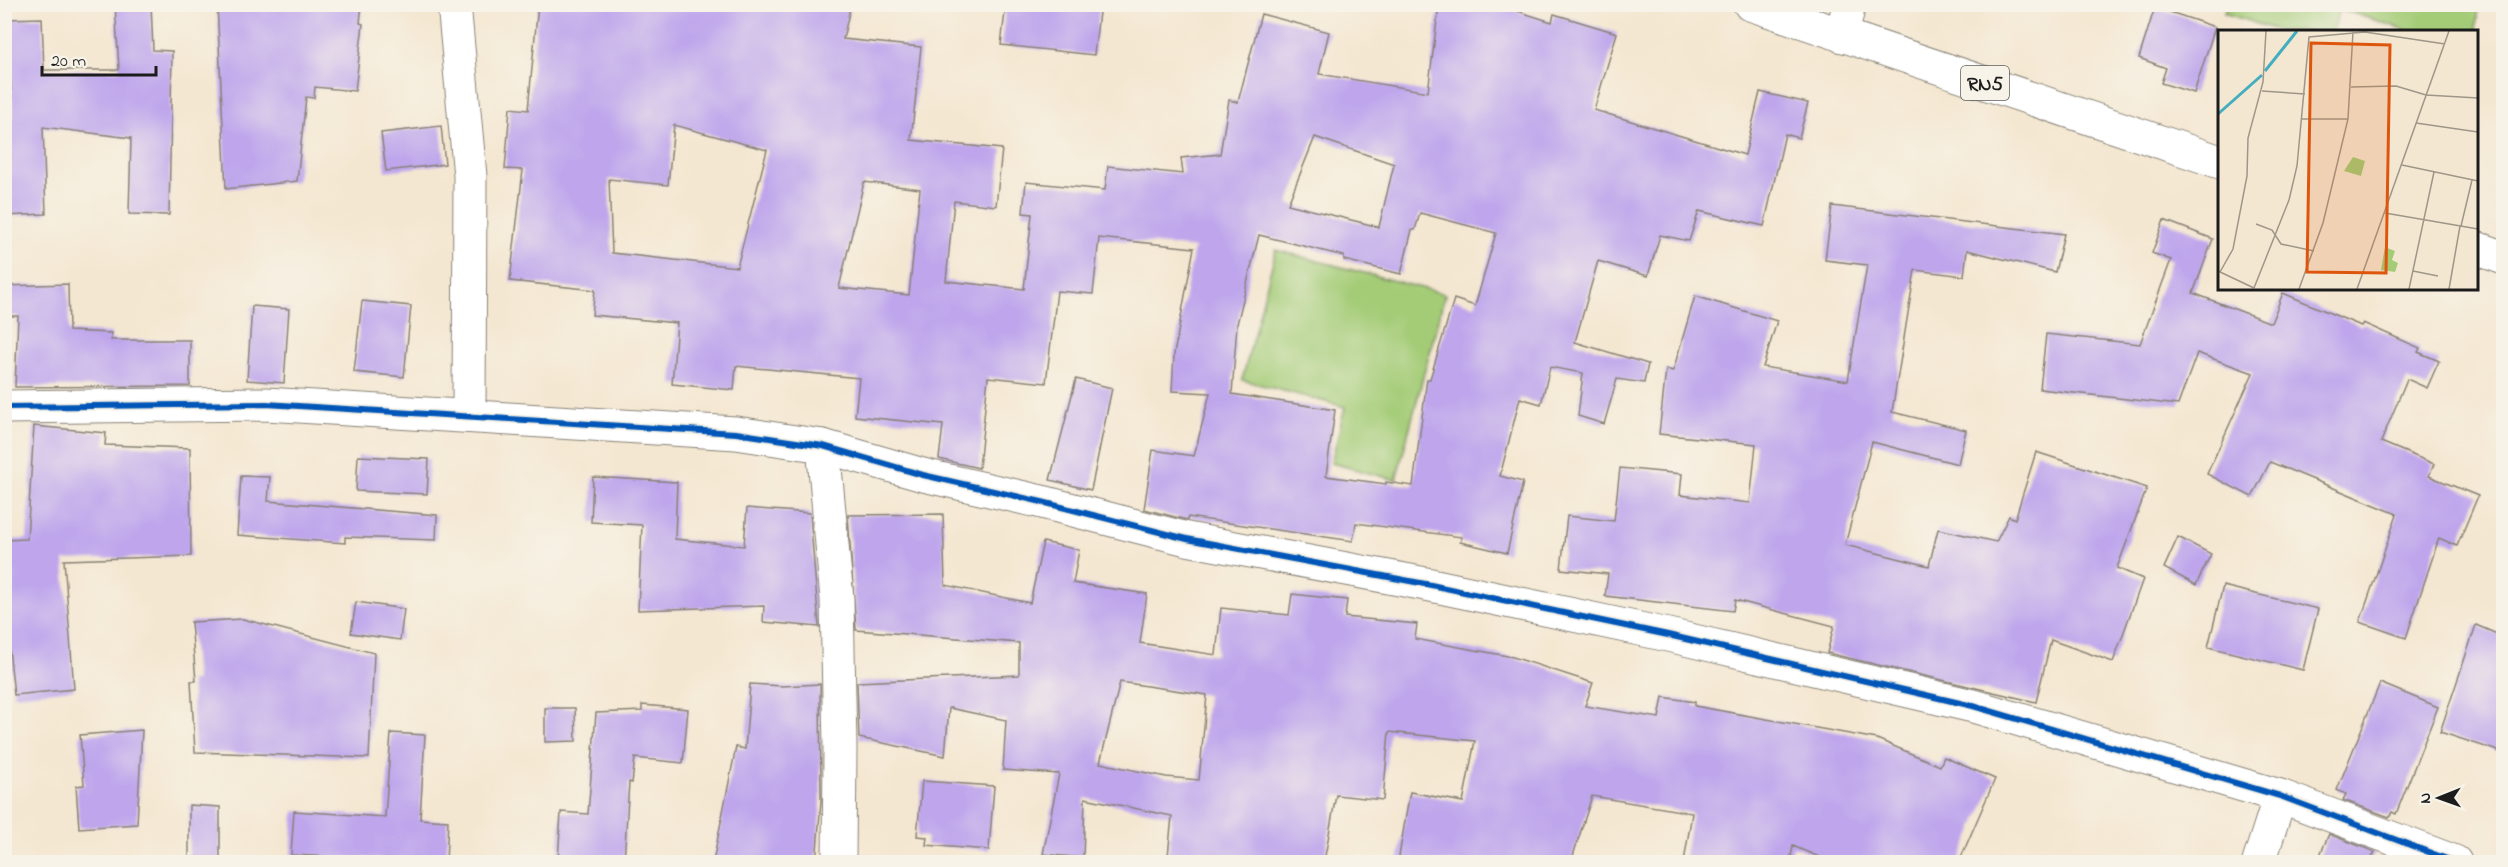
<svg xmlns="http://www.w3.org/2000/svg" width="2508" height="867" viewBox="0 0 2508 867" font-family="'Indie Flower',sans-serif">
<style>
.green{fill:#a4cc77;stroke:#60744a;stroke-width:1.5}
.building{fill:#bea5ec;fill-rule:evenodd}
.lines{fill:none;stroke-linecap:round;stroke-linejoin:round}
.minor-casing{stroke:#888276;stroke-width:35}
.highway-casing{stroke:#888276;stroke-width:35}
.minor{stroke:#fff;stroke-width:33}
.highway{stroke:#fff;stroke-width:33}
.cycleway-casing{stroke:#f7f3e8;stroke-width:10}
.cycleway{stroke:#0057b8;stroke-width:6}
.labels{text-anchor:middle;stroke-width:4.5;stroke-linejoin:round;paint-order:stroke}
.shield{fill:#f7f3e8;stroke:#5e5c59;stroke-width:1.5}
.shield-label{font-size:20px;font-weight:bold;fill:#1c1c1c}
.inset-river{fill:none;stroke:#42aec0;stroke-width:3}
.inset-road{fill:none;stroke:#9e9689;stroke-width:1.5}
.view{fill:#de560d;fill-opacity:0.15;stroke:#de560d;stroke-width:3}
.inset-edge{fill:none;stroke:#1c1c1c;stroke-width:3}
</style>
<rect width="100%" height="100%" fill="#f7f3e8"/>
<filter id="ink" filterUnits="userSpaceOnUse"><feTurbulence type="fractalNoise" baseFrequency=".0167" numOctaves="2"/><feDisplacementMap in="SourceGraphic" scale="12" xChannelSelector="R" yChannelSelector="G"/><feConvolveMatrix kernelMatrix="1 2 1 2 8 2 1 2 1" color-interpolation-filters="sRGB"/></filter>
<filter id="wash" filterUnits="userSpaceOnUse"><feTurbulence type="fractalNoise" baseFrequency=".008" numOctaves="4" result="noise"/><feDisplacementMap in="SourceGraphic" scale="24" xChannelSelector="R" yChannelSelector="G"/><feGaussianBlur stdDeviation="1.35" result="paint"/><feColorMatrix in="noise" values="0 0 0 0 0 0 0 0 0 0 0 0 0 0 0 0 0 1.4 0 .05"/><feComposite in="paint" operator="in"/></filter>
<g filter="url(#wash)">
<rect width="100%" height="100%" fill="#f4e7d1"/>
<g class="green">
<path d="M2227 4H2478V5L2476 31H2409L2340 9 2333 31H2279L2224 13Z"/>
<path d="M1276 250 1445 294 1396 480 1331 463 1345 407 1242 380Z"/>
</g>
<g id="blocks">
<g class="building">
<path d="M115 4H151L153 50 172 51 169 215 129 214 131 138 43 127 46 214 4 216V173L8 172 9 117H13L6 19 42 18 44 70H119Z"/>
<path d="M217 4H362L360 23 363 24 355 91 315 87 314 98 306 97 297 181 226 189Z"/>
<path d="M538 4H851L843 39 921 47 911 140 1002 149 996 206 954 201 946 281 1024 289 1032 214 1023 213 1026 182 1105 190 1108 166 1183 174 1181 158 1220 154 1229 100 1238 102 1261 14 1329 32 1319 74 1428 92 1439 4H1495L1552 22 1554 14 1617 33 1594 110 1745 155 1760 92 1808 103 1799 138 1785 134 1764 226 1699 211 1689 241 1660 235 1648 276 1598 261 1575 342 1648 364 1644 383 1617 379 1604 424 1578 416 1583 373 1550 367 1541 404 1520 398 1500 476 1523 482 1507 553 1460 542 1462 537 1356 523 1353 541 1188 517 1187 520 1144 509 1153 450 1194 456 1210 393 1172 391 1174 354 1194 248 1099 238 1093 294 1057 291 1046 383 988 377 979 468 939 459 943 425 855 416 859 378 736 366 734 390 672 384 677 323 592 315 595 290 510 281 523 170 505 169 510 108 528 110ZM674 125 767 150 737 267 612 253 609 179 668 185ZM1315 137 1394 164 1379 227 1288 204ZM864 182 920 189 909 295 839 288ZM1420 213 1496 233 1475 306 1454 299 1430 379H1427L1413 486 1386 482V484L1326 476 1335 410 1232 394 1237 324 1259 235 1344 256V260L1401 274 1412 230H1415Z"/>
<path d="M1006 4H1100L1094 55 1001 45Z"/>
<path d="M2155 7 2215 27 2194 93 2161 83 2166 68 2139 58Z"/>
<path d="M441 126 445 164 386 171 381 133Z"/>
<path d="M1832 206 2064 234 2055 272 1967 250 1964 276 1915 270 1892 412 1966 430 1958 464 1872 442 1845 545 1929 566 1938 529 1996 542 2009 516 2015 519 2036 452 2147 488 2117 568 2143 579 2113 662 2051 640 2036 702 1827 653 1834 626 1735 600 1733 611 1605 596 1608 574 1561 569 1567 516 1614 521 1620 468 1682 474 1680 495 1750 503 1756 444 1659 434 1666 369 1673 371 1695 296 1777 321 1763 367 1848 381 1867 265 1825 260Z"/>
<path d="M2164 220 2213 239 2193 293 2271 323 2283 293 2361 326 2363 323 2420 348 2418 352 2439 361 2427 388 2407 379 2381 442 2434 464 2429 476 2478 496 2457 546 2439 538 2406 638 2360 622 2397 514 2270 462 2252 497 2207 474 2253 373 2197 353 2178 405 2040 389 2046 334 2140 344 2171 260 2152 253Z"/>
<path d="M68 284 69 331 111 333V340H190V386L15 387 18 316H4V286Z"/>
<path d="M362 301 411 306 404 377 354 372Z"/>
<path d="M252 306 289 309 284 383 247 380Z"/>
<path d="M1076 379 1112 388 1091 490 1050 480Z"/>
<path d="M34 426 106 433 105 445 190 448 191 556 64 560 74 689 14 695 8 638H4V540L27 539Z"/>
<path d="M358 456 429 459 427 494 356 491Z"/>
<path d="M241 476 270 477 268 501 437 515 436 540 345 537V543L237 535Z"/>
<path d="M593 477 677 482 675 539 744 546 747 508 810 513 819 627 763 622 764 606 638 610 642 525 591 522Z"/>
<path d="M943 514 945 585 1030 603 1043 542 1079 550 1073 583 1147 594 1140 643 1216 655 1221 608 1289 615 1292 594 1347 600 1345 617 1417 624 1415 639 1513 657 1593 683 1585 706 1659 718 1663 697 1695 702V706L1877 739 1940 766 1944 757 1995 779 1959 862H1831L1793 846 1790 862H1684L1692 813 1592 796 1571 862H1398L1410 792 1463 802 1475 741 1389 732 1383 800 1336 795 1324 862H1171V856H1168L1172 816 1085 798 1083 858 1043 854 1059 774 1003 770 1006 720 949 708 945 756 859 738 857 682 1019 675V643L856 630 848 515ZM1120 682 1207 695 1199 780 1166 777 1100 763Z"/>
<path d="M2178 537 2211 554 2196 585 2164 568Z"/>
<path d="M2223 586 2318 609 2303 670 2208 647Z"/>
<path d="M356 602 404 609 400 640 351 633Z"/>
<path d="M243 619 374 653 369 758 195 752 191 681H196L191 622Z"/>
<path d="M2476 625 2504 637V753L2440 732Z"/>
<path d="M2380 683 2438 707 2396 814 2392 812 2389 817 2343 800 2346 794 2337 790Z"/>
<path d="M750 684 782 686 820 684 821 801 816 862H713L736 747 745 749Z"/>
<path d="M642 705 688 709 683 763 635 758 632 783 629 782 624 862H558L561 812 588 814 596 713 642 711Z"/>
<path d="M545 708H575L576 741 545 742Z"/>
<path d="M142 730 137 824 79 828 76 786 84 785 80 735Z"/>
<path d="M391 733 425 735 420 819 448 821 446 862 291 855 294 811 385 817Z"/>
<path d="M922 781 994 786 989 850 926 845 927 837 917 836Z"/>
<path d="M189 805 220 807V862H189Z"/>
<path d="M2329 834 2375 852 2370 862H2317Z"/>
</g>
</g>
</g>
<g filter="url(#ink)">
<use href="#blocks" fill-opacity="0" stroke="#888276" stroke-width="1.5"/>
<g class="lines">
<g class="minor-casing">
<g id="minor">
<path d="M454 4 470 176 469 415"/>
<path d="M1842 36 1849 4"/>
<path d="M4 407 266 404 736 433 823 446 923 475 1042 502 1187 539 1431 585 1668 635 1973 706 2280 796 2455 862"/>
<path d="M823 446 837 599 840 748 839 862"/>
<path d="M2259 862 2280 796"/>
</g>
</g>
<g class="highway-casing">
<g id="highway">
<path d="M1750 4 2220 162"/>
<path d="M2476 248 2504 258"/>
</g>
</g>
<use href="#minor" class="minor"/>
<use href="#highway" class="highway"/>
<g class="cycleway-casing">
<path id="cycleway" d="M4 407 266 404 736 433 823 446 923 475 1042 502 1187 539 1431 585 1668 635 1973 706 2280 796 2455 862"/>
</g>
<use href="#cycleway" class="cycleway"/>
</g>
</g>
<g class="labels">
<rect class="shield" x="1961" y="66" width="48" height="34" rx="4.5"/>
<g class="shield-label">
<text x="1985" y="90">RN5</text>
</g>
</g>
<g transform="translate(2218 30)">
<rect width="260" height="260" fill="#f4e7d1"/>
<path d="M135 127 147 131 143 146 126 141ZM167 217 177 221 174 230 180 233 177 242 163 240Z" fill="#a4cc77"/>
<path class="inset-river" d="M47 41 79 1M0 84 44 45"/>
<path class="inset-road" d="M133 57 178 56 208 65 260 68M44 61 87 64M84 89H130M198 93 260 102M184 135 260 151M167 183 260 199M38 194 54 200 63 214 96 221M243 196 254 150M0 241 36 258M195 241 220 246M2 242 15 219 29 146 30 108 45 52 48 1M36 258 71 170 79 136 91 7 147 2 227 14M81 259 105 193 130 89 135 2M139 259 231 1M191 259 216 142M231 259 242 196"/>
<path class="view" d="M93 13 172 15 168 243 89 242Z"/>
<rect width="260" height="260" class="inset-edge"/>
</g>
<rect width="2508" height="867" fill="none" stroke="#f7f3e8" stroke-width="24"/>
<g transform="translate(2439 798) rotate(269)" stroke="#f7f3e8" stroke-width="4.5" paint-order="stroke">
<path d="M0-4.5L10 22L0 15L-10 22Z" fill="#1c1c1c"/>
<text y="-9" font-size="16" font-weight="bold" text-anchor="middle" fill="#1c1c1c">N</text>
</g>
<path d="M42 66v9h114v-9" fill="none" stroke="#1c1c1c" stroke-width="3"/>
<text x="51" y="66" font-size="18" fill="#1c1c1c" stroke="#f7f3e8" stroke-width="4.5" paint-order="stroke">20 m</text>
</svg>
